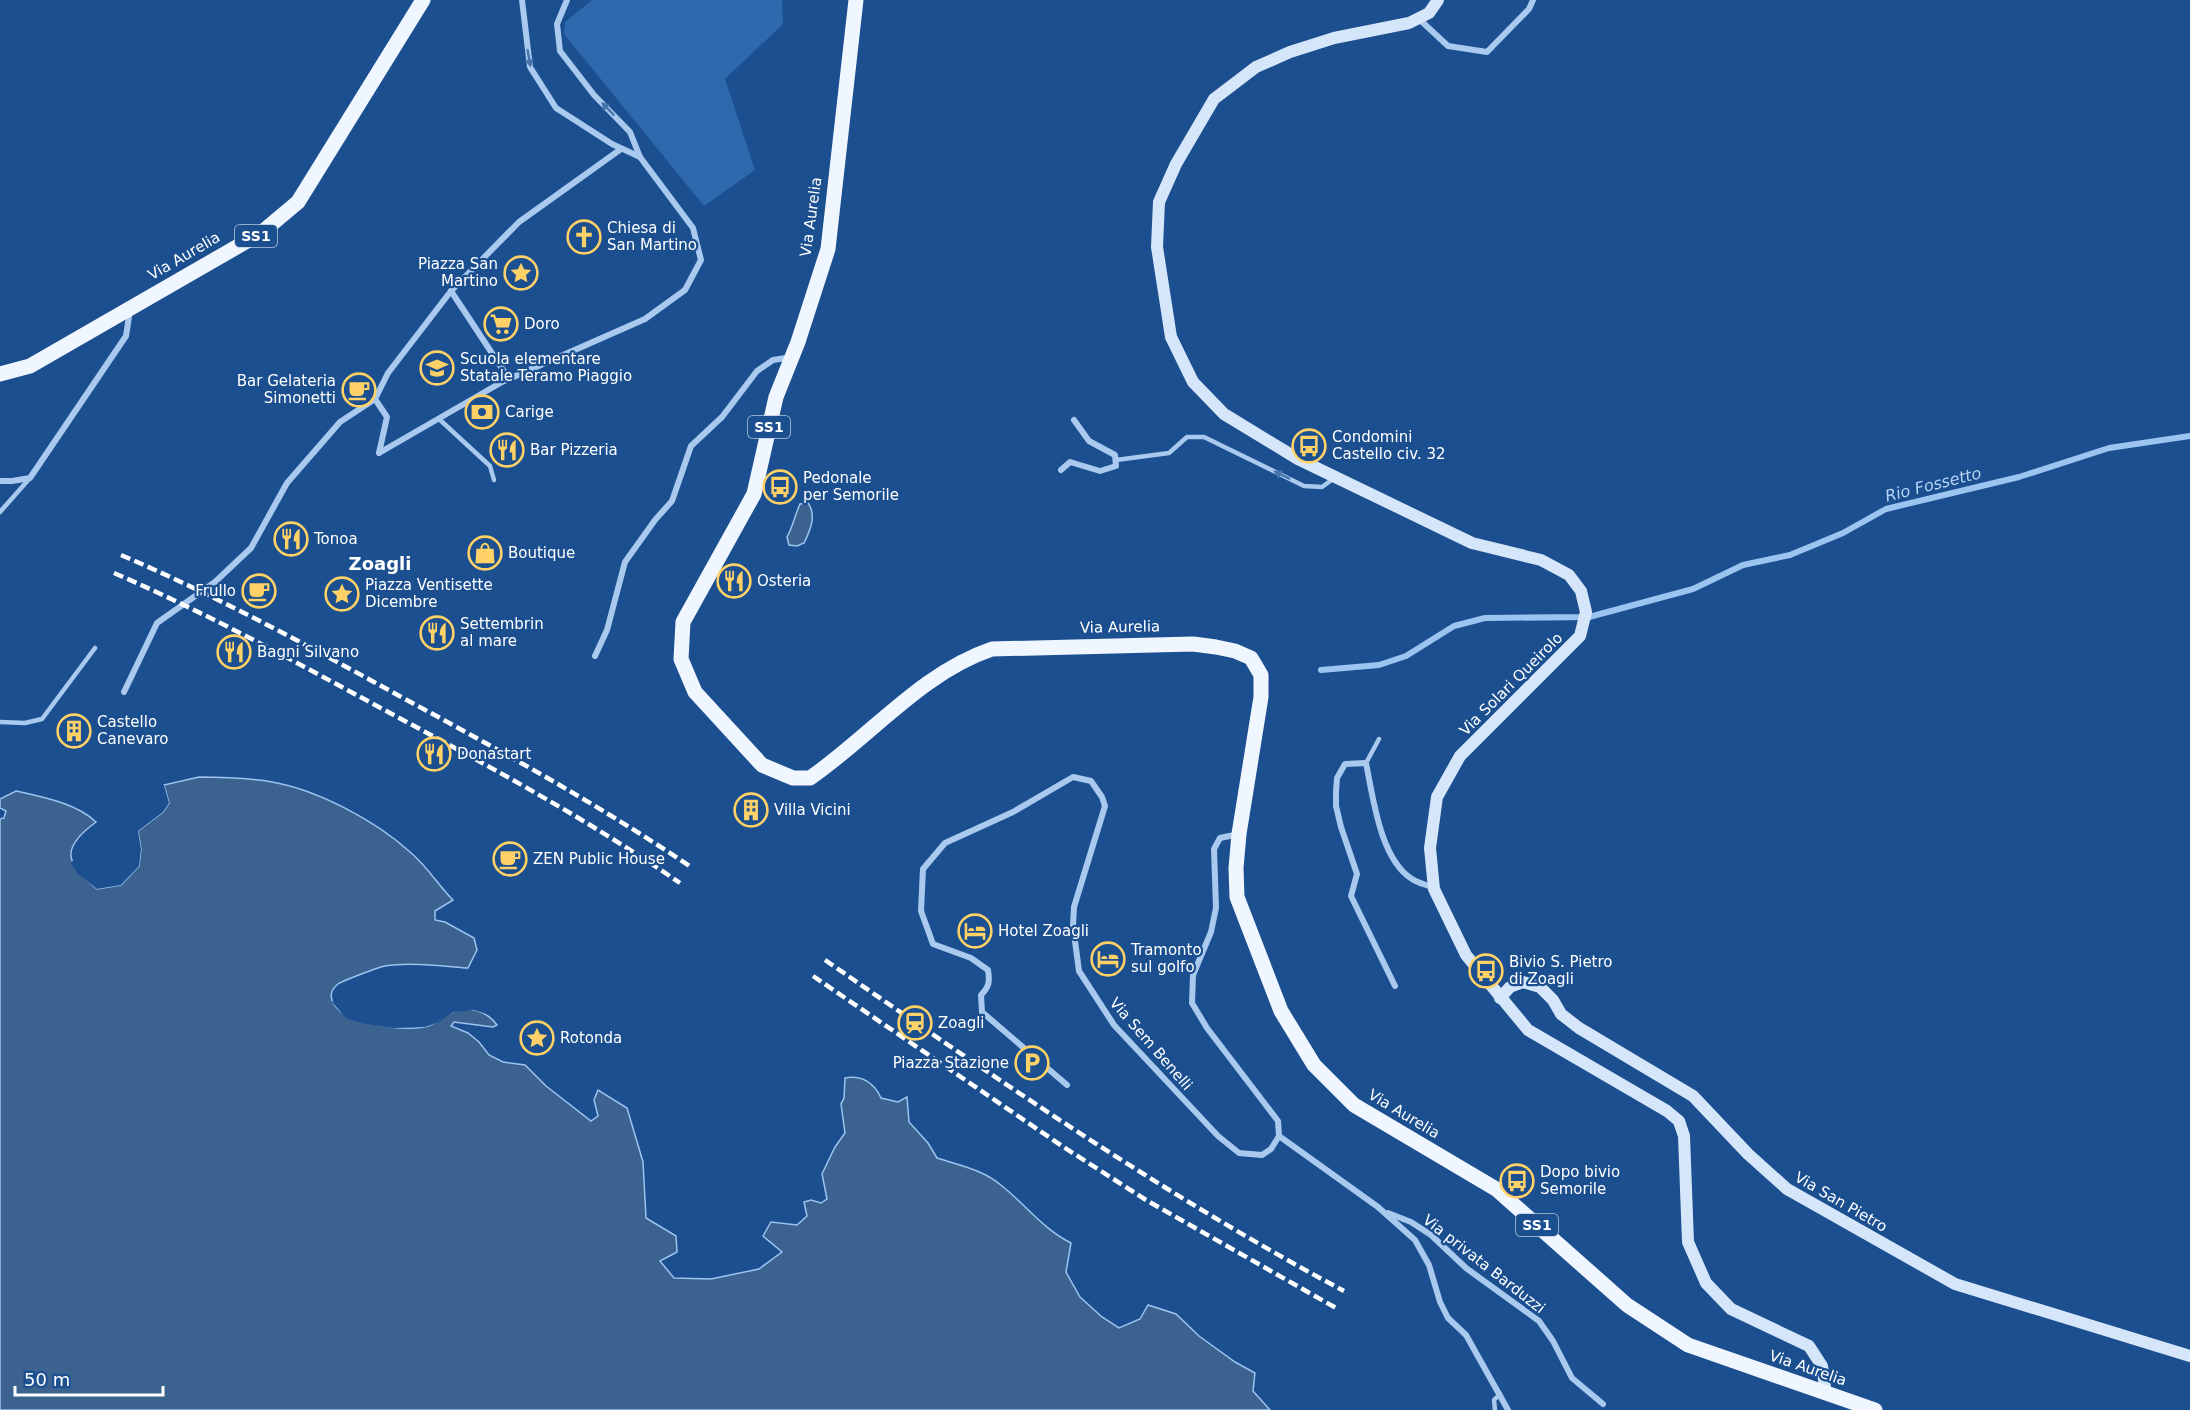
<svg xmlns="http://www.w3.org/2000/svg" width="2190" height="1410" viewBox="0 0 2190 1410" font-family="'DejaVu Sans',sans-serif">
<style>
.green{fill:#2e69ad}
.water{fill:#3c6290;stroke:#9cc4f0;stroke-width:1.5}
.pier{fill:#1b4f8f}
.lines{fill:none;stroke-linecap:round;stroke-linejoin:round}
.stream{stroke:#9cc4f0;stroke-width:6}
.lane{stroke:#a9c9ee;stroke-width:4.5}
.street{stroke:#a9c9ee;stroke-width:6}
.secondary{stroke:#d6e6fa;stroke-width:12}
.primary{stroke:#f0f6ff;stroke-width:15}
.rail{stroke:#fff;stroke-width:4.5;stroke-dasharray:10 4.5;stroke-linecap:butt}
.oneway{fill:#4674ac}
.labels{text-anchor:middle;stroke-width:4.5;stroke-linejoin:round;paint-order:stroke}
.shield{fill:#1b4f8f;stroke:#bbcadd;stroke-width:1.5}
.shield-label{font-size:14px;font-weight:bold;fill:#fff}
.street-label{font-size:15px;fill:#fff;stroke:#1b4f8f}
.poi-label{font-size:15px;fill:#fff;stroke:#1b4f8f;text-anchor:start}
.water-label{font-size:16px;font-style:italic;fill:#b5d3f5;stroke:#1b4f8f}
.quarter-label{font-size:18px;font-weight:bold;fill:#fff;stroke:#1b4f8f}
</style>
<rect width="100%" height="100%" fill="#1b4f8f"/>
<path class="green" d="M592 0H782L783 24 725 79 755 170 704 206 564 34 565 22Z"/>
<g class="water">
<path d="M808 503C817 515 810 531 804 543L797 546 789 545 787 537C793 526 795 515 800 504Z"/>
<path d="M199 777C224 777 248 778 272 782 318 790 376 821 410 852 427 866 438 885 453 900L435 911V920L445 922 474 938 477 950 468 968C442 966 410 962 385 966 379 967 342 981 338 984 320 998 343 1017 356 1020 378 1025 401 1031 424 1027 436 1025 442 1017 452 1012 468 1005 487 1011 497 1025L493 1027 454 1022 451 1026 468 1033 479 1042 489 1055 503 1062 525 1065 546 1086 591 1121 598 1116 594 1100 598 1090 627 1108 643 1162 646 1218 676 1236 677 1252 660 1261 674 1278 711 1279 759 1269 782 1252 763 1236 771 1222 797 1225 807 1216 804 1202 811 1200 821 1203 827 1199 822 1174 835 1147 845 1133 841 1104 844 1098 845 1078C861 1075 874 1082 881 1098L898 1102 907 1097 909 1122 928 1143 937 1158C959 1165 984 1170 1002 1186 1026 1205 1043 1229 1071 1243L1066 1272 1080 1297 1102 1317 1119 1328 1140 1319 1148 1305 1176 1314 1199 1336 1235 1362 1255 1373 1253 1391 1270 1410H0V819L4 818 6 811 0 808V799L16 791C42 797 76 803 96 822 59 849 66 863 97 889L121 885 139 866 141 849 138 831 163 812 169 803 164 785Z"/>
</g>
<g class="pier">
<path d="M161 784 164 785 169 803 163 812 138 831 141 849 139 866 121 885 97 889 78 874 71 863 74 859 81 872 97 886 120 882 136 865 138 849 135 830 161 809 165 802Z"/>
<path d="M335 999 338 1006 348 1015 362 1020 392 1025 424 1024 438 1020 452 1009 474 1007 493 1014 490 1015 474 1010 453 1012 439 1022 425 1027 392 1028 361 1023 346 1018 332 1002Z"/>
</g>
<g class="lines">
<path class="stream" d="M1321 670 1379 665 1406 656 1454 626 1485 618 1589 617 1693 589 1743 565 1790 555 1843 533 1886 509 2019 477 2109 448 2190 436"/>
<g class="lane">
<path d="M439 419 490 466 494 480"/>
<path d="M1116 460 1169 453 1187 437H1204L1304 486 1322 487 1333 479"/>
<path d="M0 512 30 478"/>
<path d="M0 722 25 723 42 719 95 648"/>
<path d="M1366 763 1379 739"/>
<path d="M1495 1410 1494 1400 1500 1394"/>
</g>
<g class="street">
<path d="M522 0 530 67 556 108 612 144 640 157"/>
<path d="M1419 19 1448 46 1487 52 1529 9 1533 0"/>
<path d="M451 291 509 379"/>
<path d="M375 399 387 417 379 453"/>
<path d="M379 453 502 382 645 319 685 290 701 260 693 228 640 157 630 132 594 95 560 51 557 24 567 0"/>
<path d="M1061 470 1070 462 1100 471 1116 466 1115 455 1089 441 1074 420"/>
<path d="M0 481H12L30 478 126 336 130 310"/>
<path d="M595 656 607 630 625 562 655 520 672 501 691 446 722 417 757 371 773 360 792 357"/>
<path d="M124 692 157 623 215 582 251 548 287 483 340 422 375 399 388 373 451 291 519 222 621 149"/>
<path d="M1395 986 1351 896 1357 874 1341 827 1336 806V792L1337 778 1345 764 1366 763C1373 797 1380 859 1412 879 1418 883 1427 885 1434 888"/>
<path d="M1067 1085 982 1012 981 995C989 987 990 982 988 970L971 958 933 944 921 911 923 869 945 843 1013 812 1073 777 1091 781 1102 797 1105 806 1074 907 1073 926 1079 971 1114 1025 1218 1136 1239 1153 1262 1155 1271 1149 1279 1136 1278 1121 1207 1028 1192 1003 1193 975 1211 932 1216 908 1214 849 1220 838 1239 834"/>
<path d="M1279 1136 1378 1207 1415 1240 1429 1265 1440 1302 1448 1318 1466 1335 1508 1410"/>
<path d="M1388 1213 1411 1222 1431 1235 1466 1268 1539 1321 1553 1341 1572 1378 1603 1404"/>
</g>
<g class="secondary">
<path d="M1438 0 1429 13 1409 23 1334 38 1290 52 1256 67 1214 99 1176 164 1159 202 1157 247 1171 337 1193 382 1224 414 1298 459 1472 543 1541 560 1569 575 1581 591 1586 612 1580 636 1460 756 1437 797 1430 848 1434 889 1466 955 1528 1030 1667 1111 1679 1121 1684 1136 1688 1242 1706 1283 1731 1309 1809 1346 1822 1366 1826 1394"/>
<path d="M1500 998 1510 987 1523 982 1540 987 1553 1000 1561 1014 1579 1028 1693 1096 1748 1154 1787 1189 1955 1284 2190 1356"/>
</g>
<g class="primary">
<path d="M856 0 828 249 798 342 776 397 754 494 683 622 681 659 695 692 762 765 793 778H810C871 736 921 673 992 649L1193 644 1216 647 1235 651 1251 658 1261 675V697L1239 834 1236 868 1237 897 1281 1011 1314 1065 1354 1105 1496 1189 1627 1305 1688 1345 1875 1410"/>
<path d="M0 374 30 366 261 233 298 202 423 0"/>
</g>
<g class="rail">
<path d="M121 555C219 597 312 648 405 699 503 752 599 805 691 867"/>
<path d="M114 573C209 614 299 664 390 713 489 766 587 819 680 883"/>
<path d="M825 960C994 1077 1162 1194 1344 1291"/>
<path d="M813 976 1062 1146 1146 1200 1336 1308"/>
</g>
</g>
<defs><path id="oneway-solid" d="M-6-.8H1V-3.2L6.5 0L1 3.2V.8H-6Z" transform="scale(1.5)"/></defs>
<g class="oneway">
<use href="#oneway-solid" transform="translate(529 58) rotate(80)"/>
<use href="#oneway-solid" transform="translate(608 109) rotate(-134)"/>
<use href="#oneway-solid" transform="translate(1282 475) rotate(-154)"/>
</g>
<defs>
<g id="church-ring" transform="scale(1.725)"><circle r="9.5" fill="#1b4f8f" stroke="#ffd166" stroke-width="1.5"/><path d="M-1.2-6h2.4v3.5h3.3v2.4h-3.3V6h-2.4V-.1h-3.3v-2.4h3.3Z" fill="#ffd166"/></g>
<g id="sight-ring" transform="scale(1.725)"><circle r="9.5" fill="#1b4f8f" stroke="#ffd166" stroke-width="1.5"/><path d="M0-6L1.8-2.2L6-1.7L2.9 1.2L3.7 5.4L0 3.3L-3.7 5.4L-2.9 1.2L-6-1.7L-1.8-2.2Z" fill="#ffd166"/></g>
<g id="supermarket-ring" transform="scale(1.725)"><circle r="9.5" fill="#1b4f8f" stroke="#ffd166" stroke-width="1.5"/><path d="M-6-5.5h2.5l.6 2H6L4.5 2H-2.5L-4.4-4H-6ZM-1.5 3.2a1.3 1.3 0 1 0 .1 0ZM3 3.2a1.3 1.3 0 1 0 .1 0Z" fill="#ffd166"/></g>
<g id="school-ring" transform="scale(1.725)"><circle r="9.5" fill="#1b4f8f" stroke="#ffd166" stroke-width="1.5"/><path d="M0-5L7-2L0 1L-7-2ZM-4 1L0 2.5L4 1V4Q0 6-4 4Z" fill="#ffd166"/></g>
<g id="cafe-ring" transform="scale(1.725)"><circle r="9.5" fill="#1b4f8f" stroke="#ffd166" stroke-width="1.5"/><path d="M-5.5-4.5H6V0H3Q3 3.5 0 3.5H-2.5Q-5.5 3.5-5.5 0ZM3-3.2v2h1.7v-2ZM-6 4.5H4V6H-6Z" fill="#ffd166"/></g>
<g id="bank-ring" transform="scale(1.725)"><circle r="9.5" fill="#1b4f8f" stroke="#ffd166" stroke-width="1.5"/><path d="M-6-4H6V4H-6ZM0-2.3a2.3 2.3 0 1 0 0 4.6a2.3 2.3 0 1 0 0-4.6Z" fill="#ffd166"/></g>
<g id="bus-ring" transform="scale(1.725)"><circle r="9.5" fill="#1b4f8f" stroke="#ffd166" stroke-width="1.5"/><path d="M-5-6H5V4H4V6H2V4H-2V6H-4V4H-5ZM-3.5-4V0h7V-4ZM-3.5 1.2v1.5H-2V1.2ZM2 1.2v1.5H3.5V1.2Z" fill="#ffd166"/></g>
<g id="restaurant-ring" transform="scale(1.725)"><circle r="9.5" fill="#1b4f8f" stroke="#ffd166" stroke-width="1.5"/><path d="M-5-6h1v4h1v-4h1v4h1v-4h1v5L-1.5 .5V6h-2V.5L-5-1ZM5-6V6H3V1.5H1.5Q1.5-4 5-6Z" fill="#ffd166"/></g>
<g id="shop-ring" transform="scale(1.725)"><circle r="9.5" fill="#1b4f8f" stroke="#ffd166" stroke-width="1.5"/><path d="M-5-2.5h2.3a2.7 3.5 0 0 1 5.4 0H5L5.5 6h-11ZM-1.5-2.5h3a1.5 2.3 0 0 0-3 0Z" fill="#ffd166"/></g>
<g id="building-ring" transform="scale(1.725)"><circle r="9.5" fill="#1b4f8f" stroke="#ffd166" stroke-width="1.5"/><path d="M-4-6H4V6H1V3H-1V6H-4ZM-2.5-4.3h1.7v1.8h-1.7ZM.8-4.3h1.7v1.8H.8ZM-2.5-1h1.7V.8h-1.7ZM.8-1h1.7V.8H.8Z" fill="#ffd166"/></g>
<g id="hotel-ring" transform="scale(1.725)"><circle r="9.5" fill="#1b4f8f" stroke="#ffd166" stroke-width="1.5"/><path d="M-6-4.5h1.5V1H6V5H4.5V3h-9V5H-6ZM-4 0a1.8 1.8 0 1 1 3.6 0ZM.5 0V-2.5h3Q6-2.5 6 0Z" fill="#ffd166"/></g>
<g id="station-ring" transform="scale(1.725)"><circle r="9.5" fill="#1b4f8f" stroke="#ffd166" stroke-width="1.5"/><path d="M-3-6H3Q5-6 5-4V2Q5 4 3 4L4.5 6H3L1.5 4h-3L-3 6H-4.5L-3 4Q-5 4-5 2V-4Q-5-6-3-6ZM-3.5-4v3h7v-3ZM-3.5 1v1.5H-2V1ZM2 1v1.5H3.5V1Z" fill="#ffd166"/></g>
<g id="parking-ring" transform="scale(1.725)"><circle r="9.5" fill="#1b4f8f" stroke="#ffd166" stroke-width="1.5"/><path d="M-3.5-5.5H1a3.5 3.5 0 0 1 0 7H-1V5.5H-3.5ZM-1-3.4V-.6H.8a1.4 1.4 0 0 0 0-2.8Z" fill="#ffd166"/></g>
</defs>
<g fill-rule="evenodd">
<use href="#church-ring" x="584" y="237"/>
<use href="#sight-ring" x="521" y="273"/>
<use href="#supermarket-ring" x="501" y="324"/>
<use href="#school-ring" x="437" y="368"/>
<use href="#cafe-ring" x="359" y="390"/>
<use href="#bank-ring" x="482" y="412"/>
<use href="#bus-ring" x="1309" y="446"/>
<use href="#restaurant-ring" x="507" y="450"/>
<use href="#bus-ring" x="780" y="487"/>
<use href="#restaurant-ring" x="291" y="539"/>
<use href="#shop-ring" x="485" y="553"/>
<use href="#restaurant-ring" x="734" y="581"/>
<use href="#cafe-ring" x="259" y="591"/>
<use href="#sight-ring" x="342" y="594"/>
<use href="#restaurant-ring" x="437" y="633"/>
<use href="#restaurant-ring" x="234" y="652"/>
<use href="#building-ring" x="74" y="731"/>
<use href="#restaurant-ring" x="434" y="754"/>
<use href="#building-ring" x="751" y="810"/>
<use href="#cafe-ring" x="510" y="859"/>
<use href="#hotel-ring" x="975" y="931"/>
<use href="#hotel-ring" x="1108" y="959"/>
<use href="#bus-ring" x="1486" y="971"/>
<use href="#station-ring" x="915" y="1023"/>
<use href="#sight-ring" x="537" y="1038"/>
<use href="#parking-ring" x="1032" y="1063"/>
<use href="#bus-ring" x="1517" y="1181"/>
</g>
<g class="labels">
<g class="shield">
<rect x="235" y="225" width="42" height="22" rx="4.5"/>
<rect x="748" y="416" width="42" height="22" rx="4.5"/>
<rect x="1516" y="1214" width="42" height="22" rx="4.5"/>
</g>
<g class="shield-label">
<text x="256" y="241">SS1</text>
<text x="769" y="432">SS1</text>
<text x="1537" y="1230">SS1</text>
</g>
<g class="street-label">
<text transform="translate(811 217) rotate(-82)" y="5">Via Aurelia</text>
<text transform="translate(184 256) rotate(-30)" y="5">Via Aurelia</text>
<text transform="translate(1120 627) rotate(-1)" y="5">Via Aurelia</text>
<text transform="translate(1511 684) rotate(-45)" y="5">Via Solari Queirolo</text>
<text transform="translate(1151 1044) rotate(49)" y="5">Via Sem Benelli</text>
<text transform="translate(1404 1114) rotate(31)" y="5">Via Aurelia</text>
<text transform="translate(1841 1202) rotate(30)" y="5">Via San Pietro</text>
<text transform="translate(1484 1264) rotate(38)" y="5">Via privata Barduzzi</text>
<text transform="translate(1808 1368) rotate(19)" y="5">Via Aurelia</text>
</g>
<g class="poi-label">
<text x="607" y="233">Chiesa di<tspan x="607" dy="17">San Martino</tspan></text>
<text x="498" y="269" text-anchor="end">Piazza San<tspan x="498" dy="17">Martino</tspan></text>
<text x="524" y="329">Doro</text>
<text x="460" y="364">Scuola elementare<tspan x="460" dy="17">Statale Teramo Piaggio</tspan></text>
<text x="336" y="386" text-anchor="end">Bar Gelateria<tspan x="336" dy="17">Simonetti</tspan></text>
<text x="505" y="417">Carige</text>
<text x="1332" y="442">Condomini<tspan x="1332" dy="17">Castello civ. 32</tspan></text>
<text x="530" y="455">Bar Pizzeria</text>
<text x="803" y="483">Pedonale<tspan x="803" dy="17">per Semorile</tspan></text>
<text x="314" y="544">Tonoa</text>
<text x="508" y="558">Boutique</text>
<text x="757" y="586">Osteria</text>
<text x="365" y="590">Piazza Ventisette<tspan x="365" dy="17">Dicembre</tspan></text>
<text x="236" y="596" text-anchor="end">Frullo</text>
<text x="460" y="629">Settembrin<tspan x="460" dy="17">al mare</tspan></text>
<text x="257" y="657">Bagni Silvano</text>
<text x="97" y="727">Castello<tspan x="97" dy="17">Canevaro</tspan></text>
<text x="457" y="759">Donastart</text>
<text x="774" y="815">Villa Vicini</text>
<text x="533" y="864">ZEN Public House</text>
<text x="998" y="936">Hotel Zoagli</text>
<text x="1131" y="955">Tramonto<tspan x="1131" dy="17">sul golfo</tspan></text>
<text x="1509" y="967">Bivio S. Pietro<tspan x="1509" dy="17">di Zoagli</tspan></text>
<text x="938" y="1028">Zoagli</text>
<text x="560" y="1043">Rotonda</text>
<text x="1009" y="1068" text-anchor="end">Piazza Stazione</text>
<text x="1540" y="1177">Dopo bivio<tspan x="1540" dy="17">Semorile</tspan></text>
</g>
<g class="water-label">
<text transform="translate(1933 484) rotate(-14)" y="6">Rio Fossetto</text>
</g>
<g class="quarter-label">
<text x="380" y="570">Zoagli</text>
</g>
</g>
<path d="M15 1386v9h148v-9" fill="none" stroke="#ffffff" stroke-width="3"/>
<text x="24" y="1386" font-size="18" fill="#ffffff" stroke="#1b4f8f" stroke-width="4.5" paint-order="stroke">50 m</text>
</svg>
